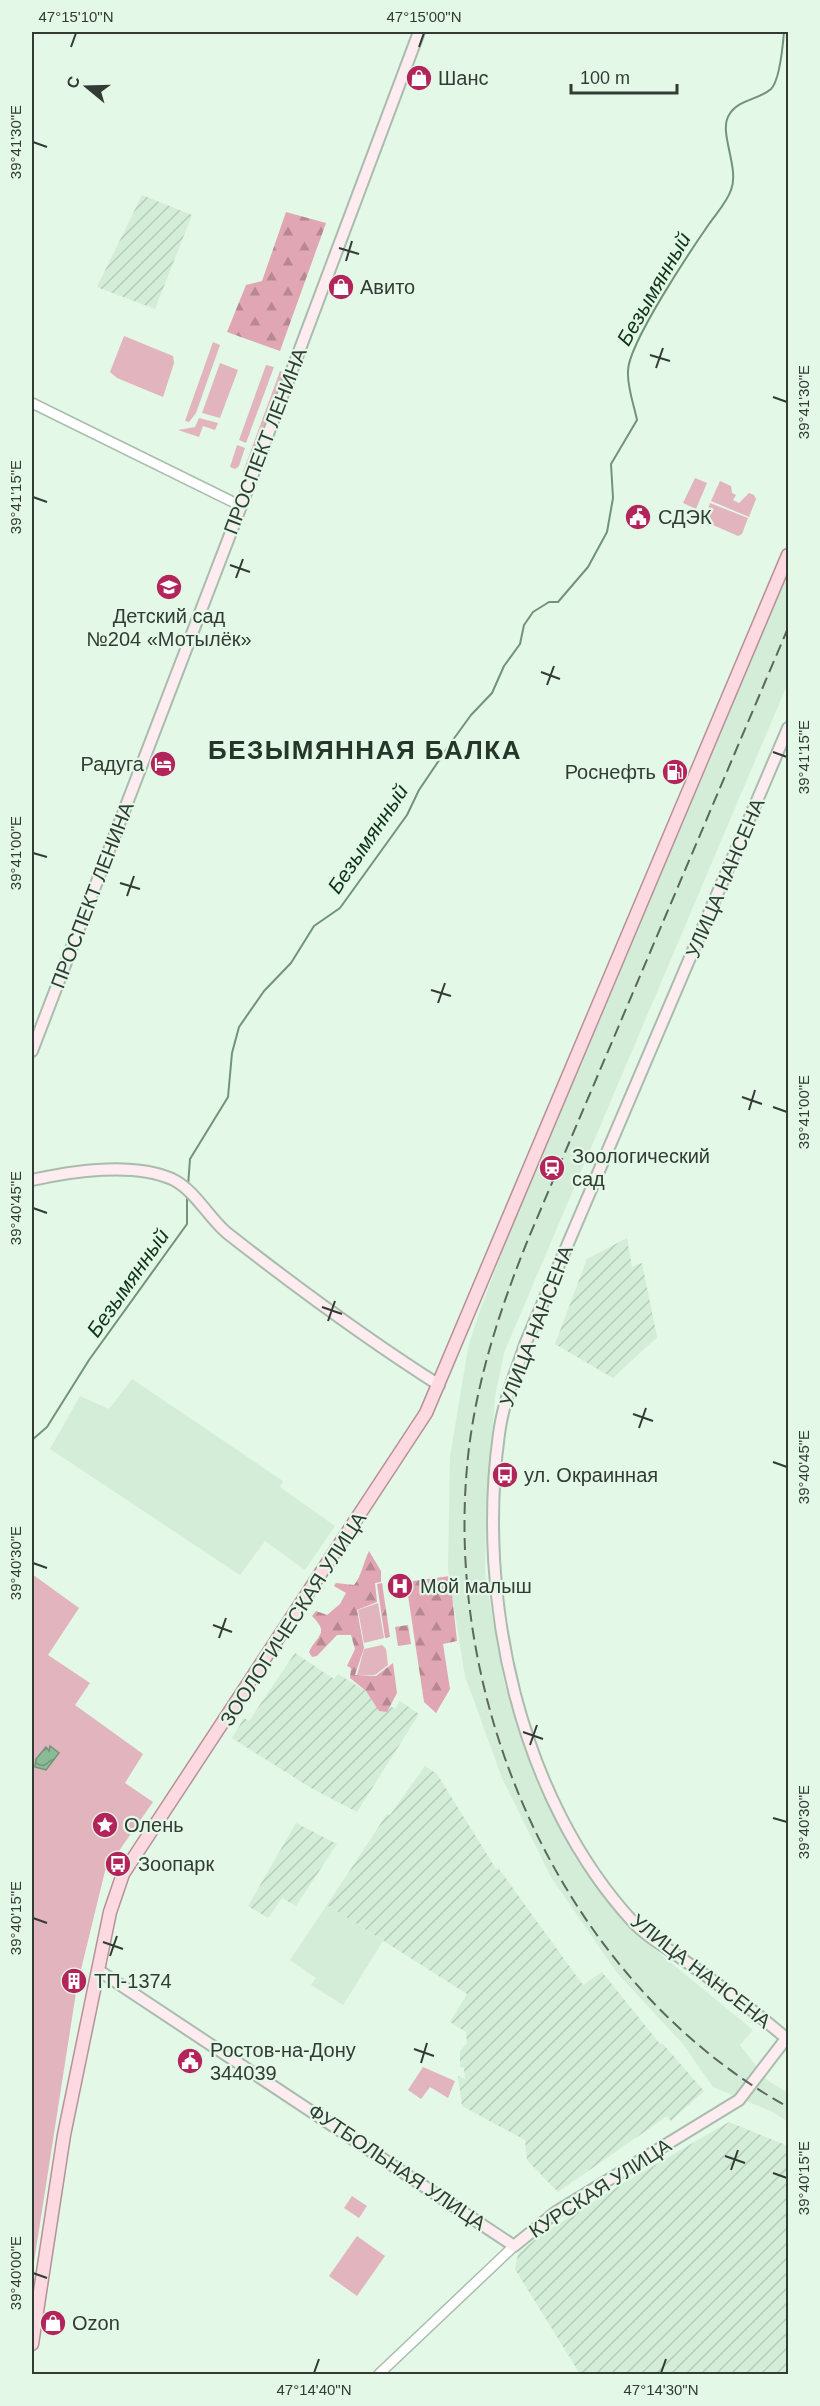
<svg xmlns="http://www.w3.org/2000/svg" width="820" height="2406" viewBox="0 0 820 2406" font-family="Helvetica,sans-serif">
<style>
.built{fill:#d3edd8}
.industrial{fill:url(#industrial-furrows)}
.green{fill:#e2b4be}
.forest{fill:url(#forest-firs)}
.water{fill:url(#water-waves);stroke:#719479;stroke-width:1.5}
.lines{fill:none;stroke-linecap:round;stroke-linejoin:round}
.stream{stroke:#719479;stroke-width:2}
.tertiary-casing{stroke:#a9bcad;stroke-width:12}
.secondary-casing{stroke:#a9bcad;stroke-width:14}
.primary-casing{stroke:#b69198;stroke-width:15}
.tertiary{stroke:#fff;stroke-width:9}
.secondary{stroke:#feecf0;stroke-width:10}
.primary{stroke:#fdd9e1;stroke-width:12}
.rail{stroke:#5c685f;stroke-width:2;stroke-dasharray:12 6;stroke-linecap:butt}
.ticks{fill:none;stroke:#333b35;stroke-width:2}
.labels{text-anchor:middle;stroke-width:4.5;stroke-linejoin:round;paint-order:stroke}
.poi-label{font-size:20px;fill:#333b35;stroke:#e3f8e7;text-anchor:start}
.street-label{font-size:20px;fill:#333b35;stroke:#e3f8e7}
.water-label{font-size:21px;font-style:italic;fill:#0e331a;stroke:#e3f8e7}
.district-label{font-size:26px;font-weight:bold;letter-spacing:1.5px;fill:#26362a;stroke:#e3f8e7}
.neatline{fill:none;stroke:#333b35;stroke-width:2}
.ticks-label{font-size:15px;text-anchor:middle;fill:#333b35}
</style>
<defs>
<pattern id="industrial-furrows" width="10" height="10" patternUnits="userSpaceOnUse" patternTransform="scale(1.5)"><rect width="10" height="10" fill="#d3edd8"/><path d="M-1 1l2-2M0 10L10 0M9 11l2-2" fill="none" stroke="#b6ccba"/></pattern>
<pattern id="forest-firs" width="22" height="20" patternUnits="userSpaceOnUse" patternTransform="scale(1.5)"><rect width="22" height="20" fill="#e1a6b3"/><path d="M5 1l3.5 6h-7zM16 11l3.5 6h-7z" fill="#b78892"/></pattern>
<pattern id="water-waves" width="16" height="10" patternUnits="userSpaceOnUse" patternTransform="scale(1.5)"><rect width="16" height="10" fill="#8bba96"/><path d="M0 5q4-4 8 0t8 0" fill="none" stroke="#72987b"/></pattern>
</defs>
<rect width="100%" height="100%" fill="#e3f8e7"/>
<g class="built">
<path d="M788 568V683L504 1353 495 1397 486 1511 485 1575 504 1682 537 1783 576 1859 611 1907 636 1934 753 2030 740 2045 767 2080 788 2093V2122L773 2112 713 2087 683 2044 617 1973 551 1877 502 1778 465 1676 448 1570 450 1457 468 1348 478 1316 507 1239Z"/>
<path d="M132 1379 283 1481 280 1487 335 1526 305 1570 265 1541 240 1575 50 1449 80 1396 109 1409Z"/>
<path d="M327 1905 383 1941 343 2005 311 1985 316 1978 290 1960Z"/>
</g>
<g class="industrial">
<path d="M142 195 192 215 155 309 97 287Z"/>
<path d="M627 1238 632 1267 642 1263 657 1337 613 1378 555 1344 587 1259Z"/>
<path d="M295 1653 334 1679 338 1674 395 1709 400 1701 419 1714 357 1812 311 1788 232 1738 244 1718 249 1721Z"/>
<path d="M425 1766 437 1774 496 1869H499L583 1985 602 1972 660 2044H663L704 2091 671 2121 667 2116 558 2192 527 2160 525 2140 462 2106 458 2076 465 2079 464 2068 460 2067V2051L467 2043 466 2032 450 2022 467 1994 327 1905 387 1814 390 1815Z"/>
<path d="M296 1823 337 1844 296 1906 282 1898 268 1918 248 1906Z"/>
<path d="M729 2122 788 2146V2374H580L515 2269 518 2254 535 2239 620 2185Z"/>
</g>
<g class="green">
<path d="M124 336 173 356 174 363 163 397 117 378 110 372Z"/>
<path d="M213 342 220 345 196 413 189 422 185 421Z"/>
<path d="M220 363 238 370 220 418 202 413Z"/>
<path d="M266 365 274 367 246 443 239 440Z"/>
<path d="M280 371 285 373 249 474 243 472Z"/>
<path d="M199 418 218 423 215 430 203 426 199 437 178 430 195 427Z"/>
<path d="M237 445 245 448 239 466 235 469 230 467Z"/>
<path d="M695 478 707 483 696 509 683 503Z"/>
<path d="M720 481 731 486 732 493 736 495 733 500 739 503 749 493 754 495 756 499 749 517 711 501Z"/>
<path d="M710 503 748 518 742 534 738 536 704 521Z"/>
<path d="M32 1574 79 1608 48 1655 90 1683 75 1705 143 1754 125 1783 153 1802 105 1871 77 1986 32 2275Z"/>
<path d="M378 1603 384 1638 364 1643 358 1610Z"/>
<path d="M382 1645 386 1649 388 1665 375 1675H357L364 1649Z"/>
<path d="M423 2067 455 2081 448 2098 430 2087 421 2099 408 2090Z"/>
<path d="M352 2196 367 2206 359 2218 344 2208Z"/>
<path d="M357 2236 385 2256 357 2296 329 2276Z"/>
</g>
<g class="forest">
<path d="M286 212 326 223 280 351 227 332 246 285 262 281Z"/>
<path d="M369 1551 381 1571V1582L375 1583 377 1602 357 1610 364 1648 355 1675 376 1676 393 1663 397 1693 387 1712 379 1711 366 1691 350 1678 351 1668 347 1666 355 1649 351 1635H337L317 1656 312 1657 309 1652C317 1635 330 1634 312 1616L316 1611 327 1615 340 1604 346 1593 334 1586 336 1583 354 1585C362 1575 363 1563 369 1551Z"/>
<path d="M450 1576 457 1641 443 1644 450 1689 436 1713 424 1702 406 1582Z"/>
<path d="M382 1583 390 1637 385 1638 377 1584Z"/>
<path d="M408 1625 411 1644 398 1646 395 1627Z"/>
</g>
<path class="water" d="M50 1746 59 1753 46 1770 35 1767 36 1759 46 1747 49 1751Z"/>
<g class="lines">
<g class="stream">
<path d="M188 1186 190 1159 228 1097 232 1053 239 1027 264 991 291 963 314 926 340 908 407 815 419 790 450 744 471 715 492 693 504 666 520 644 524 625 533 612 549 602H558L588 567 607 532 613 498 611 464 637 420C634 405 627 387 628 371 628 344 691 250 709 224 716 214 727 202 731 190 740 168 718 132 729 115 738 99 759 100 771 89 780 80 783 44 784 32"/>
<path d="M32 1440 47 1427 89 1360 187 1224V1195"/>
</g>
<g class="tertiary-casing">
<g id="tertiary">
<path d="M32 403 241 506"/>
<path d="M379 2374 514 2246"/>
</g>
</g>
<g class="secondary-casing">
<g id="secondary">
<path d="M32 1051 241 506 419 32"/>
<path d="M32 1180C72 1171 133 1162 172 1179 195 1190 208 1217 227 1233 296 1287 365 1338 439 1385"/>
<path d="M98 1970 514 2246 556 2212 739 2100 788 2036"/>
<path d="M786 2038C754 2011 720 1985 685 1961 668 1948 649 1939 634 1923 519 1799 476 1598 499 1434 503 1402 516 1372 526 1342L788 728"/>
</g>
</g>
<g class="primary-casing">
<path id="primary" d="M32 2344 64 2135 110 1912 123 1874 426 1413 788 555"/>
</g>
<use href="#tertiary" class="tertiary"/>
<use href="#secondary" class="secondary"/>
<use href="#primary" class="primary"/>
<path class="rail" d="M788 628 529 1237C499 1311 474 1387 467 1467 445 1715 568 1985 788 2107"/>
</g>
<path class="ticks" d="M71 47 76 33M419 47 424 33M33 142 47 147M339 248 359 254M346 261 352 241M650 355 670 361M656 368 663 348M773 397 787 402M33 497 47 502M230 565 250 572M236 578 243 559M541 672 560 679M547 685 554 666M773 752 787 757M33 853 47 857M120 883 140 889M127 896 134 876M431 990 451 996M438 1003 445 983M742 1097 762 1104M773 1107 787 1112M749 1110 755 1090M33 1208 47 1213M322 1307 342 1314M328 1321 335 1301M633 1414 653 1421M639 1428 646 1408M773 1462 787 1467M33 1563 47 1568M213 1625 232 1632M219 1638 226 1618M523 1732 543 1739M530 1745 537 1725M773 1818 787 1822M33 1918 47 1923M103 1942 123 1949M110 1956 117 1936M414 2049 434 2056M421 2063 427 2043M725 2156 745 2163M731 2170 738 2150M773 2173 787 2178M33 2273 47 2278M314 2373 319 2359M661 2373 666 2359"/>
<defs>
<g id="shop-disc" transform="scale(1.35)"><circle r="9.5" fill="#b3255a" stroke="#e3f8e7"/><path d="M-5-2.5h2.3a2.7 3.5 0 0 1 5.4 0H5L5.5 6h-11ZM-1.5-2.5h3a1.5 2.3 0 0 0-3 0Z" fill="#fff"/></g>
<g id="civic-disc" transform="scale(1.35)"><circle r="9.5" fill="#b3255a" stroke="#e3f8e7"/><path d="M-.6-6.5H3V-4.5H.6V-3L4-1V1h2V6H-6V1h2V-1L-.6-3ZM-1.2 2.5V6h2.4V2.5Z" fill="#fff"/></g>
<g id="school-disc" transform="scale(1.35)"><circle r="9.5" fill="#b3255a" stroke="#e3f8e7"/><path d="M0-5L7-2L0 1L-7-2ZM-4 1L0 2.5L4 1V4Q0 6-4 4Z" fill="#fff"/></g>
<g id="hotel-disc" transform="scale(1.35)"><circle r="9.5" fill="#b3255a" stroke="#e3f8e7"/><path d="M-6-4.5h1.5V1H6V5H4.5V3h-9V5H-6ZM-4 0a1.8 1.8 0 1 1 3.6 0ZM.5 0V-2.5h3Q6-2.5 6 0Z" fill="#fff"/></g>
<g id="fuel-disc" transform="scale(1.35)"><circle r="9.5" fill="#b3255a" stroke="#e3f8e7"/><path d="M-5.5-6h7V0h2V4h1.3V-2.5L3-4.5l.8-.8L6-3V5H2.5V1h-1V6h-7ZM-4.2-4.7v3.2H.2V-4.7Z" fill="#fff"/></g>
<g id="station-disc" transform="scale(1.35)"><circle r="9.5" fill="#b3255a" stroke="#e3f8e7"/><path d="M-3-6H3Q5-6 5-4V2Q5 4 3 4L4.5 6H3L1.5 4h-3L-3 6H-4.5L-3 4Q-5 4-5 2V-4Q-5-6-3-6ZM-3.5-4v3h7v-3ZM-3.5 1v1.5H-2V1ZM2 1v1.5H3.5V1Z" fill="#fff"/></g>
<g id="bus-disc" transform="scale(1.35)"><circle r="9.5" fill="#b3255a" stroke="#e3f8e7"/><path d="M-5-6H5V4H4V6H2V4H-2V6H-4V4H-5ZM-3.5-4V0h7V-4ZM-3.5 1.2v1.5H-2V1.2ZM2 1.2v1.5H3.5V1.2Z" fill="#fff"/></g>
<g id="hospital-disc" transform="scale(1.35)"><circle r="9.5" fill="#b3255a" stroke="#e3f8e7"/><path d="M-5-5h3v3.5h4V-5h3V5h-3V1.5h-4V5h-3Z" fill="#fff"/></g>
<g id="sight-disc" transform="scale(1.35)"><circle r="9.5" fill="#b3255a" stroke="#e3f8e7"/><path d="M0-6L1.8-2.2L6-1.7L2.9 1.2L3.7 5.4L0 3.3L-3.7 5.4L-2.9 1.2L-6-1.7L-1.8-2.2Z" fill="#fff"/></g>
<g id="building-disc" transform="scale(1.35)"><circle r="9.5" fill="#b3255a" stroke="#e3f8e7"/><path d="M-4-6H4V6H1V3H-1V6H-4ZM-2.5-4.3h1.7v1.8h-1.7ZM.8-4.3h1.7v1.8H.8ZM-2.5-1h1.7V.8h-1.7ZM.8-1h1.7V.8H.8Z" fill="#fff"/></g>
</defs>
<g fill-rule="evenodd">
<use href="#shop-disc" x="419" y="78"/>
<use href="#shop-disc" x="341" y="287"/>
<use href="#civic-disc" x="638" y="517"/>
<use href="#school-disc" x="169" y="587"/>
<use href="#hotel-disc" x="163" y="764"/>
<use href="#fuel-disc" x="675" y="772"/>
<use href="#station-disc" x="552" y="1168"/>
<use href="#bus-disc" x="505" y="1475"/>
<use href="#hospital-disc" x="400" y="1586"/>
<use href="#sight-disc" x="105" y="1825"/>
<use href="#bus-disc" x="118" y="1864"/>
<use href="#building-disc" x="74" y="1981"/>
<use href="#civic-disc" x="190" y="2061"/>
<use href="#shop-disc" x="53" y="2323"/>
</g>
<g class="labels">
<g class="poi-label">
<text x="438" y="85">Шанс</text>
<text x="360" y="294">Авито</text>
<text x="658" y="524">СДЭК</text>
<text x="169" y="623" text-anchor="middle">Детский сад<tspan x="169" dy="23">№204 «Мотылёк»</tspan></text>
<text x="144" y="771" text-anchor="end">Радуга</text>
<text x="656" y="779" text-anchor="end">Роснефть</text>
<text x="572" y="1163">Зоологический<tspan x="572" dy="23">сад</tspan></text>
<text x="524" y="1482">ул. Окраинная</text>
<text x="420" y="1593">Мой малыш</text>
<text x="124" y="1832">Олень</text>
<text x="138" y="1871">Зоопарк</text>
<text x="94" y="1988">ТП-1374</text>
<text x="210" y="2057">Ростов-на-Дону<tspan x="210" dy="23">344039</tspan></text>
<text x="72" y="2330">Ozon</text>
</g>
<g class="street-label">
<text transform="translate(265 441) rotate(-69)" y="7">ПРОСПЕКТ ЛЕНИНА</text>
<text transform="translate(725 878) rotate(-67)" y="7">УЛИЦА НАНСЕНА</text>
<text transform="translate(92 895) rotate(-69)" y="7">ПРОСПЕКТ ЛЕНИНА</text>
<text transform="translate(536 1326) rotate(-69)" y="7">УЛИЦА НАНСЕНА</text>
<text transform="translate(293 1619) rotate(-57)" y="7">ЗООЛОГИЧЕСКАЯ УЛИЦА</text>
<text transform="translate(701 1971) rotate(38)" y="7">УЛИЦА НАНСЕНА</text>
<text transform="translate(397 2167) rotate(34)" y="7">ФУТБОЛЬНАЯ УЛИЦА</text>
<text transform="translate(600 2188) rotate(-33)" y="7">КУРСКАЯ УЛИЦА</text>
</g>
<g class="water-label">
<text transform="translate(654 289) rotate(-60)" y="7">Безымянный</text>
<text transform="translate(368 839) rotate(-56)" y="7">Безымянный</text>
<text transform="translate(128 1283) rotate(-55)" y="7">Безымянный</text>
</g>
<g class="district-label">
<text x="365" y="759">БЕЗЫМЯННАЯ БАЛКА</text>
</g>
</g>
<rect width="820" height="2406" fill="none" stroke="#e3f8e7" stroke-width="66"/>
<g transform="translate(87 87) rotate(289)" stroke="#e3f8e7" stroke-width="4.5" paint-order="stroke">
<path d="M0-4.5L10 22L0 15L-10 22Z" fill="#333b35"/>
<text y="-9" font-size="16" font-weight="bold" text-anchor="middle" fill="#333b35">С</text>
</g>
<path d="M571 84v9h106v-9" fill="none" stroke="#333b35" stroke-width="3"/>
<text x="580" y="84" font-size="18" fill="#333b35" stroke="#e3f8e7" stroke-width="4.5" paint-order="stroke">100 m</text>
<rect x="33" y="33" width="754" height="2340" class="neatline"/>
<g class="ticks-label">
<text x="76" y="22">47°15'10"N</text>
<text x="424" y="22">47°15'00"N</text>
<text transform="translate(16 142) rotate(-90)" y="5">39°41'30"E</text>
<text transform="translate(804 402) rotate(-90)" y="5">39°41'30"E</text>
<text transform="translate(16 497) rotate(-90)" y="5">39°41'15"E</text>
<text transform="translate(804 757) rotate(-90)" y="5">39°41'15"E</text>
<text transform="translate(16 853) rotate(-90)" y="5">39°41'00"E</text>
<text transform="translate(804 1112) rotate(-90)" y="5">39°41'00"E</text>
<text transform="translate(16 1208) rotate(-90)" y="5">39°40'45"E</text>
<text transform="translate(804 1467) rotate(-90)" y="5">39°40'45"E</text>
<text transform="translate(16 1563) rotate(-90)" y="5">39°40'30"E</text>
<text transform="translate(804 1822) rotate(-90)" y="5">39°40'30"E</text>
<text transform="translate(16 1918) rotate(-90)" y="5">39°40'15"E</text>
<text transform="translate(804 2178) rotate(-90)" y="5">39°40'15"E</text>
<text transform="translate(16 2273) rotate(-90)" y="5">39°40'00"E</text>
<text x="314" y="2395">47°14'40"N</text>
<text x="661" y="2395">47°14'30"N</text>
</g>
</svg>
